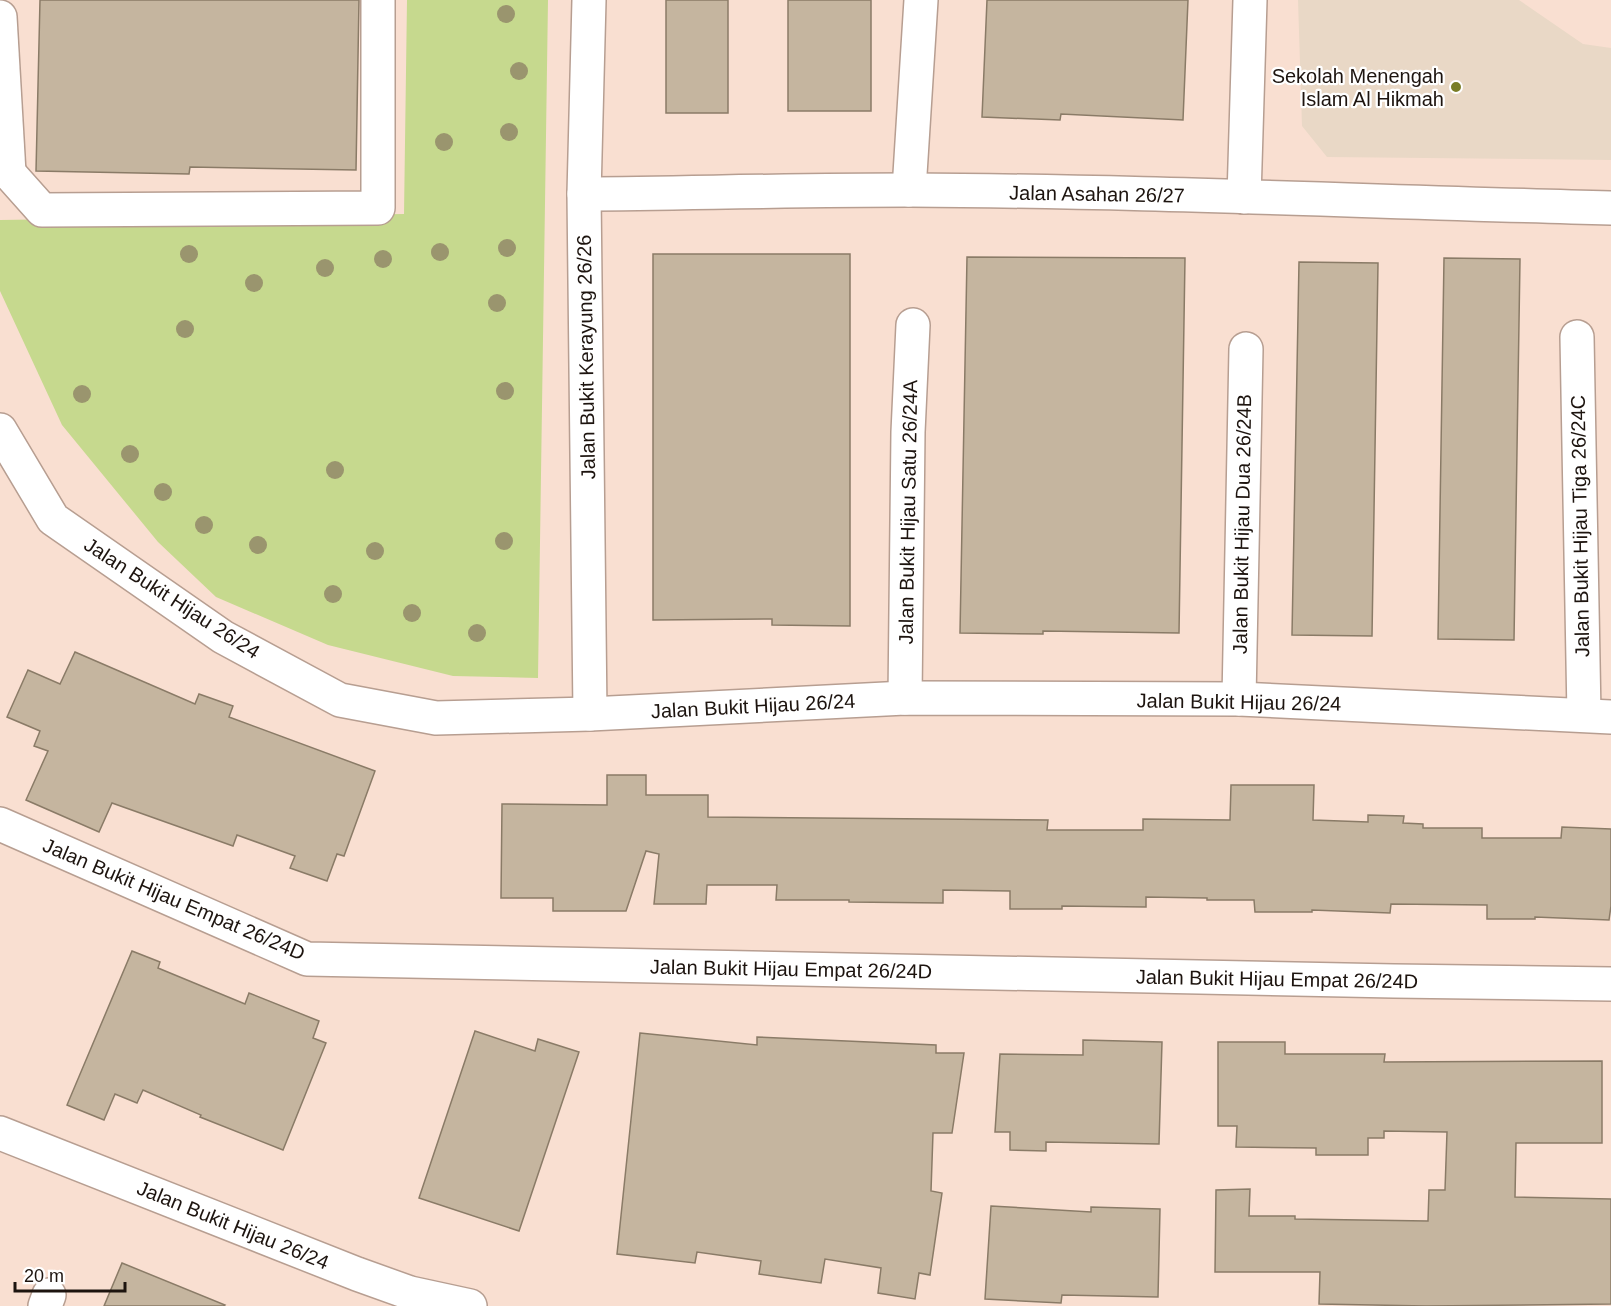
<svg xmlns="http://www.w3.org/2000/svg" width="1611" height="1306" viewBox="0 0 1611 1306" font-family="Helvetica,sans-serif">
<style>
.education{fill:#e9d8c6}
.green{fill:#c6d98e}
.building{fill:#c5b59f;stroke:#8a7b67;stroke-width:1.5}
.lines{fill:none;stroke-linecap:round;stroke-linejoin:round}
.street-casing{stroke:#b79e91;stroke-width:36}
.street{stroke:#fff;stroke-width:33}
.tree{fill:#9a956e}
.poi-dot{fill:#797d26;stroke:#fff;stroke-width:2}
.labels{text-anchor:middle;stroke-width:4.5;stroke-linejoin:round;paint-order:stroke}
.poi-label{font-size:20px;fill:#1d140f;stroke:#fff;text-anchor:end}
.street-label{font-size:20px;fill:#1d140f;stroke:#fff}
</style>
<rect width="100%" height="100%" fill="#f9dfd1"/>
<path class="education" d="M1298 0H1519L1583 44 1611 48V160L1327 157 1302 126Z"/>
<path class="green" d="M407 0H548L538 678 453 676 328 645 216 597 158 542 62 425 0 291V220L404 214Z"/>
<g class="building">
<path d="M40 0H359L356 170 190 167 189 174 36 171Z"/>
<rect x="666" y="0" width="62" height="113"/>
<rect x="788" y="0" width="83" height="111"/>
<path d="M987 0H1188L1183 120 1061 114 1060 120 982 117Z"/>
<path d="M653 254H850V626L772 625V619L653 620Z"/>
<path d="M967 257 1185 258 1179 633 1043 631V634L960 633Z"/>
<path d="M1444 258 1520 259 1514 640 1438 639Z"/>
<path d="M1299 262 1378 263 1372 636 1292 635Z"/>
<path d="M75 652 195 704 199 694 233 706 229 717 375 771 344 856 337 854 327 881 290 868 295 856 237 835 233 846 112 803 99 832 26 800 48 751 34 746 40 731 7 717 28 670 60 684Z"/>
<path d="M607 775H646V795H708V817L1048 820 1047 830H1143V819L1230 820 1231 785H1314L1313 820 1368 822V815L1404 816 1403 823 1423 824V828H1482V838H1561L1562 827 1611 829V906L1609 920 1535 917V919H1487V905L1391 904 1390 913 1312 910V912H1255L1254 900H1207V898L1146 897V907L1062 906V909H1010V891L943 890V903L849 902V900H776L777 885H707L706 904H654L659 854 646 851 626 911H553V898H501L502 804 607 805Z"/>
<path d="M132 951 160 962 158 968 245 1004 249 993 319 1021 313 1038 326 1043 283 1150 200 1117 201 1115 143 1090 137 1103 115 1094 104 1120 67 1105Z"/>
<path d="M475 1031 535 1051 538 1039 579 1052 519 1231 419 1198Z"/>
<path d="M640 1033 757 1045V1037L936 1045V1053H964L952 1133H933L931 1191 942 1193 930 1275 919 1273 915 1299 878 1293 881 1268 825 1259 821 1283 759 1274 761 1261 697 1252 695 1263 617 1254Z"/>
<path d="M1083 1040 1162 1042 1159 1144 1046 1142V1151L1010 1150V1132H995L1000 1054 1083 1055Z"/>
<path d="M1218 1042H1285V1054H1385L1384 1062 1602 1061V1143H1516L1515 1197 1611 1199V1304L1426 1306 1319 1304 1320 1272H1215L1216 1190 1250 1189 1249 1216H1295V1219L1428 1221 1429 1190H1445L1447 1132 1384 1131V1138H1368V1155H1316V1148L1236 1147 1237 1126H1218Z"/>
<path d="M991 1206 1091 1212V1207L1160 1209 1158 1297 1062 1295 1061 1303 985 1299Z"/>
<path d="M122 1263 225 1305 224 1306H104Z"/>
</g>
<g class="lines">
<g class="street-casing">
<g id="street">
<path d="M589 0 584 194 590 714"/>
<path d="M0 17 9 173"/>
<path d="M9 173 42 210 378 208V0"/>
<path d="M909 190 921 0"/>
<path d="M584 194C692 193 801 190 909 190 1143 191 1377 202 1611 208"/>
<path d="M1244 197 1250 0"/>
<path d="M1577 337 1584 715"/>
<path d="M0 430 53 519 223 637 340 700 436 718 590 714 905 698 1239 699 1611 717"/>
<path d="M905 698 908 432 913 325"/>
<path d="M1239 699 1246 349"/>
<path d="M0 824 307 959 1394 981 1611 984"/>
<path d="M0 1133 357 1274 410 1293 470 1306"/>
<path d="M45 1306 49 1295"/>
</g>
</g>
<use href="#street" class="street"/>
</g>
<g class="tree">
<circle cx="506" cy="14" r="9"/>
<circle cx="519" cy="71" r="9"/>
<circle cx="509" cy="132" r="9"/>
<circle cx="444" cy="142" r="9"/>
<circle cx="507" cy="248" r="9"/>
<circle cx="440" cy="252" r="9"/>
<circle cx="189" cy="254" r="9"/>
<circle cx="383" cy="259" r="9"/>
<circle cx="325" cy="268" r="9"/>
<circle cx="254" cy="283" r="9"/>
<circle cx="497" cy="303" r="9"/>
<circle cx="185" cy="329" r="9"/>
<circle cx="505" cy="391" r="9"/>
<circle cx="82" cy="394" r="9"/>
<circle cx="130" cy="454" r="9"/>
<circle cx="335" cy="470" r="9"/>
<circle cx="163" cy="492" r="9"/>
<circle cx="204" cy="525" r="9"/>
<circle cx="504" cy="541" r="9"/>
<circle cx="258" cy="545" r="9"/>
<circle cx="375" cy="551" r="9"/>
<circle cx="333" cy="594" r="9"/>
<circle cx="412" cy="613" r="9"/>
<circle cx="477" cy="633" r="9"/>
</g>
<circle class="poi-dot" cx="1456" cy="87" r="6"/>
<g class="labels">
<g class="poi-label">
<text x="1444" y="83">Sekolah Menengah<tspan x="1444" dy="23">Islam Al Hikmah</tspan></text>
</g>
<g class="street-label">
<text transform="translate(1097 194) rotate(1)" y="7">Jalan Asahan 26/27</text>
<text transform="translate(586 357) rotate(-91)" y="7">Jalan Bukit Kerayung 26/26</text>
<text transform="translate(908 512) rotate(-89)" y="7">Jalan Bukit Hijau Satu 26/24A</text>
<text transform="translate(1242 524) rotate(-89)" y="7">Jalan Bukit Hijau Dua 26/24B</text>
<text transform="translate(1580 526) rotate(-91)" y="7">Jalan Bukit Hijau Tiga 26/24C</text>
<text transform="translate(172 598) rotate(33)" y="7">Jalan Bukit Hijau 26/24</text>
<text transform="translate(1239 702) rotate(1)" y="7">Jalan Bukit Hijau 26/24</text>
<text transform="translate(753 706) rotate(-3)" y="7">Jalan Bukit Hijau 26/24</text>
<text transform="translate(174 899) rotate(23)" y="7">Jalan Bukit Hijau Empat 26/24D</text>
<text transform="translate(791 969) rotate(1)" y="7">Jalan Bukit Hijau Empat 26/24D</text>
<text transform="translate(1277 979) rotate(1)" y="7">Jalan Bukit Hijau Empat 26/24D</text>
<text transform="translate(233 1225) rotate(22)" y="7">Jalan Bukit Hijau 26/24</text>
</g>
</g>
<path d="M15 1282v9h110v-9" fill="none" stroke="#1d140f" stroke-width="3"/>
<text x="24" y="1282" font-size="18" fill="#1d140f" stroke="#ffffff" stroke-width="4.5" paint-order="stroke">20 m</text>
</svg>
